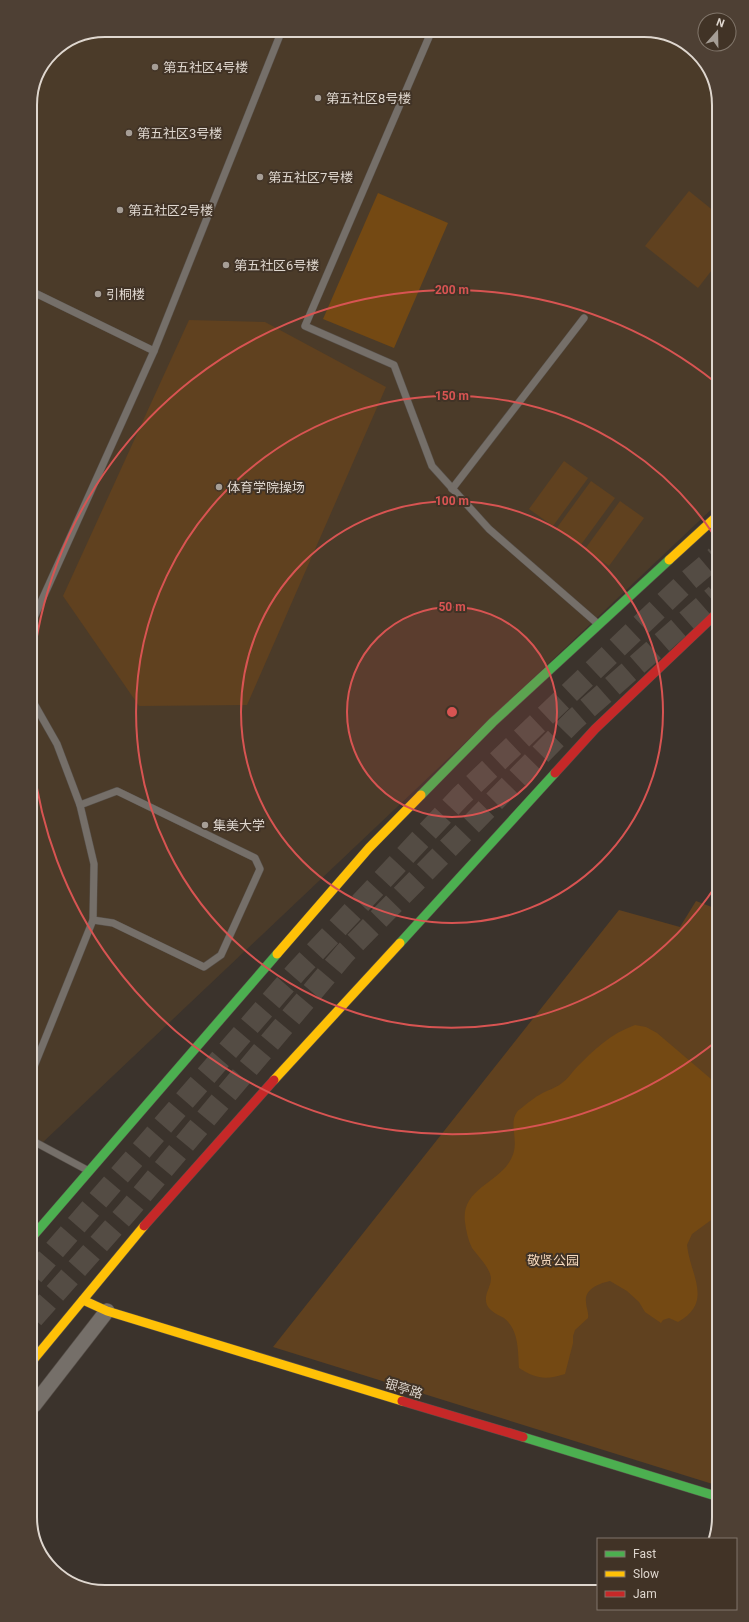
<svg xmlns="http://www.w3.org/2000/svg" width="749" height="1622" viewBox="0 0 749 1622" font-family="Roboto,'Noto Sans SC',sans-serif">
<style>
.built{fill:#4b3b29}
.green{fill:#60411f}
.water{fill:#744913}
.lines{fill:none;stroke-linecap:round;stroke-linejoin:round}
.highway-tunnel{stroke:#544c44;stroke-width:22;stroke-dasharray:22 11;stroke-linecap:butt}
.lane-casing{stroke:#57504a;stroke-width:8}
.street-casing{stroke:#57504a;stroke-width:16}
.fast-casing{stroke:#57504a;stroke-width:10}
.slow-casing{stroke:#57504a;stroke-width:10}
.jam-casing{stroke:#57504a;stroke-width:10}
.lane{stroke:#756f69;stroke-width:7}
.street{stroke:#756f69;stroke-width:15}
.fast{stroke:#4caf50;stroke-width:9}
.slow{stroke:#ffc107;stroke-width:9}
.jam{stroke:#c62828;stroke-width:9}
.ring{fill:none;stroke:#d85452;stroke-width:2}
.poi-dot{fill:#a69e96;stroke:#413326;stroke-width:1.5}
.labels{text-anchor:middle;stroke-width:4;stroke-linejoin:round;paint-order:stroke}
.poi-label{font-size:13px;fill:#dfd7cf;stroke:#413326;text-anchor:start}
.park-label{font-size:13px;fill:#f6d9bd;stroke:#413326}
.street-label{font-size:13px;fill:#dfd7cf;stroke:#413326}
.rim{fill:none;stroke:#dfd7cf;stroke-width:2}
.centre{fill:#d85452;stroke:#413326;stroke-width:2}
.ring-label{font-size:12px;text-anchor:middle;font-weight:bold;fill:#d85452;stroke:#413326;stroke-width:4;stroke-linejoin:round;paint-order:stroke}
</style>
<rect width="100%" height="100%" fill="#3b332c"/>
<path class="built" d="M105 30H650L690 46 715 80 716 505 40 1145 33 1153 30 100 52 52 76 36Z"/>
<g class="green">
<path d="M689 191 715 212V266L698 288 645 246Z"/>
<path d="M189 320 265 322 386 387 247 705 139 706 63 596Z"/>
<path d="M564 461 588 478 553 526 529 509Z"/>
<path d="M591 481 615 498 580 546 556 529Z"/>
<path d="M620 501 644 518 609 566 585 549Z"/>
<path d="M696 901 717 909 719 1486 273 1347 619 910 680 927Z"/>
</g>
<g class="water">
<path d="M378 193 448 223 394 348 323 319Z"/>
<path d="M635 1025 646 1027 657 1033 711 1079 718 1086V1215L692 1234 687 1245C690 1275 714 1302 678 1322L669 1318 663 1320 661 1323 645 1312 639 1302 627 1291 610 1281C600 1283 584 1289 586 1302 586 1308 589 1312 588 1318L575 1330 573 1336V1343L565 1374C546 1380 536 1379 519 1368 518 1351 519 1330 504 1318 498 1315 490 1311 487 1305 483 1295 491 1288 491 1278 490 1268 478 1256 472 1248 468 1240 466 1230 465 1222 461 1191 494 1184 508 1164 523 1144 507 1126 517 1112 518 1110 522 1108 524 1106 529 1102 535 1097 541 1094 548 1090 556 1088 562 1083 568 1079 572 1072 577 1067 595 1049 610 1034 635 1025Z"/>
</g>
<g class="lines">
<g class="highway-tunnel">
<path d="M33 1275 297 971 460 797 684 584 716 557"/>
<path d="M33 1318 128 1211 345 953 574 720 716 595"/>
</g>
<g class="lane-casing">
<g id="lane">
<path d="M432 30 305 326 394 365 432 466 489 529 598 624"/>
<path d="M31 291 154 351"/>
<path d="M452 489 584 318"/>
<path d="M32 622 154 351 282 30"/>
<path d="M32 700 57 744 80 805 94 864 93 920 33 1069"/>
<path d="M80 805 117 791 255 858 260 869 221 955 204 967 113 923 93 920"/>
<path d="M33 1141 87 1170"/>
</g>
</g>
<g class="street-casing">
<path id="street" d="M34 1405 107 1311"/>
</g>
<g class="fast-casing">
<g id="fast">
<path d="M421 795 493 722 669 560"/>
<path d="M400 943 555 773"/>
<path d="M33 1236 277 954"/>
<path d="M523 1437 719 1497"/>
</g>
</g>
<g class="slow-casing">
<g id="slow">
<path d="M669 560 716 517"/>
<path d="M277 954 369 848 421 795"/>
<path d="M274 1080 400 943"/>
<path d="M83 1300 107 1311 402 1401"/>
<path d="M34 1359 144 1226"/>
</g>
</g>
<g class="jam-casing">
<g id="jam">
<path d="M555 773 595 729 716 614"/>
<path d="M144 1226 274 1080"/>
<path d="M402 1401 523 1437"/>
</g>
</g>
<use href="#lane" class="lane"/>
<use href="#street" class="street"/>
<use href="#fast" class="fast"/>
<use href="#slow" class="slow"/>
<use href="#jam" class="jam"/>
</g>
<circle cx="452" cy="712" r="105" fill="#d85452" fill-opacity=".12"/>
<g class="ring">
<circle cx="452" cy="712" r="105"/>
<circle cx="452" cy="712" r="211"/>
<path d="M717 884A316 316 0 1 1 716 538"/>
<path d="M718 1040A422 422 0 0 1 32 752M32 672A422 422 0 0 1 715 382"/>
</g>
<g class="poi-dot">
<circle cx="155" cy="67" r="4"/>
<circle cx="318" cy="98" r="4"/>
<circle cx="129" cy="133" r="4"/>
<circle cx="260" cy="177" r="4"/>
<circle cx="120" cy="210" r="4"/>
<circle cx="226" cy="265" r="4"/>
<circle cx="98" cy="294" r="4"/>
<circle cx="219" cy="487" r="4"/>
<circle cx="205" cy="825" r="4"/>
</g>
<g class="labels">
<g class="poi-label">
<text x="163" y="72">第五社区4号楼</text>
<text x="326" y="103">第五社区8号楼</text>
<text x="137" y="138">第五社区3号楼</text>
<text x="268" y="182">第五社区7号楼</text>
<text x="128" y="215">第五社区2号楼</text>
<text x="234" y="270">第五社区6号楼</text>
<text x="106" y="299">引桐楼</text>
<text x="227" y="492">体育学院操场</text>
<text x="213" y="830">集美大学</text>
</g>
<g class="park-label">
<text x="553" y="1265">敬贤公园</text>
</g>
<g class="street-label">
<text transform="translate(404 1388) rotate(17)" y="5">银亭路</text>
</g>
</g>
<path d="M0 0H749V1622H0ZM105 37H644A68 68 0 0 1 712 105V1517A68 68 0 0 1 644 1585H105A68 68 0 0 1 37 1517V105A68 68 0 0 1 105 37Z" fill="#4e4034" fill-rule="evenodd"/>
<path class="rim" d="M105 37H644A68 68 0 0 1 712 105V1517A68 68 0 0 1 644 1585H105A68 68 0 0 1 37 1517V105A68 68 0 0 1 105 37Z"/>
<circle cx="452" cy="712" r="6" class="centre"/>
<g class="ring-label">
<text x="452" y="294">200 m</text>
<text x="452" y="400">150 m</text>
<text x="452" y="505">100 m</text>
<text x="452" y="611">50 m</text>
</g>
<rect x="597" y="1538" width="140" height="72" fill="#413326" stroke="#80756a"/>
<rect x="605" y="1551" width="20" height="6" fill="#4caf50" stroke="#80756a"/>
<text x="633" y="1558" font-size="12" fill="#dfd7cf">Fast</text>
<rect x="605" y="1571" width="20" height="6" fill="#ffc107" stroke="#80756a"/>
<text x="633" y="1578" font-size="12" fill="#dfd7cf">Slow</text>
<rect x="605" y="1591" width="20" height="6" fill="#c62828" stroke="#80756a"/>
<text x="633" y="1598" font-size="12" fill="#dfd7cf">Jam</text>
<g transform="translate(717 32) rotate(20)"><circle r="19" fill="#413326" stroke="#80756a"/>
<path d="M0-3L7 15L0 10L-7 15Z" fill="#a69e96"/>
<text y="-6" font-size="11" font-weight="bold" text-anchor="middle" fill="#dfd7cf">N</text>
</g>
</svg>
